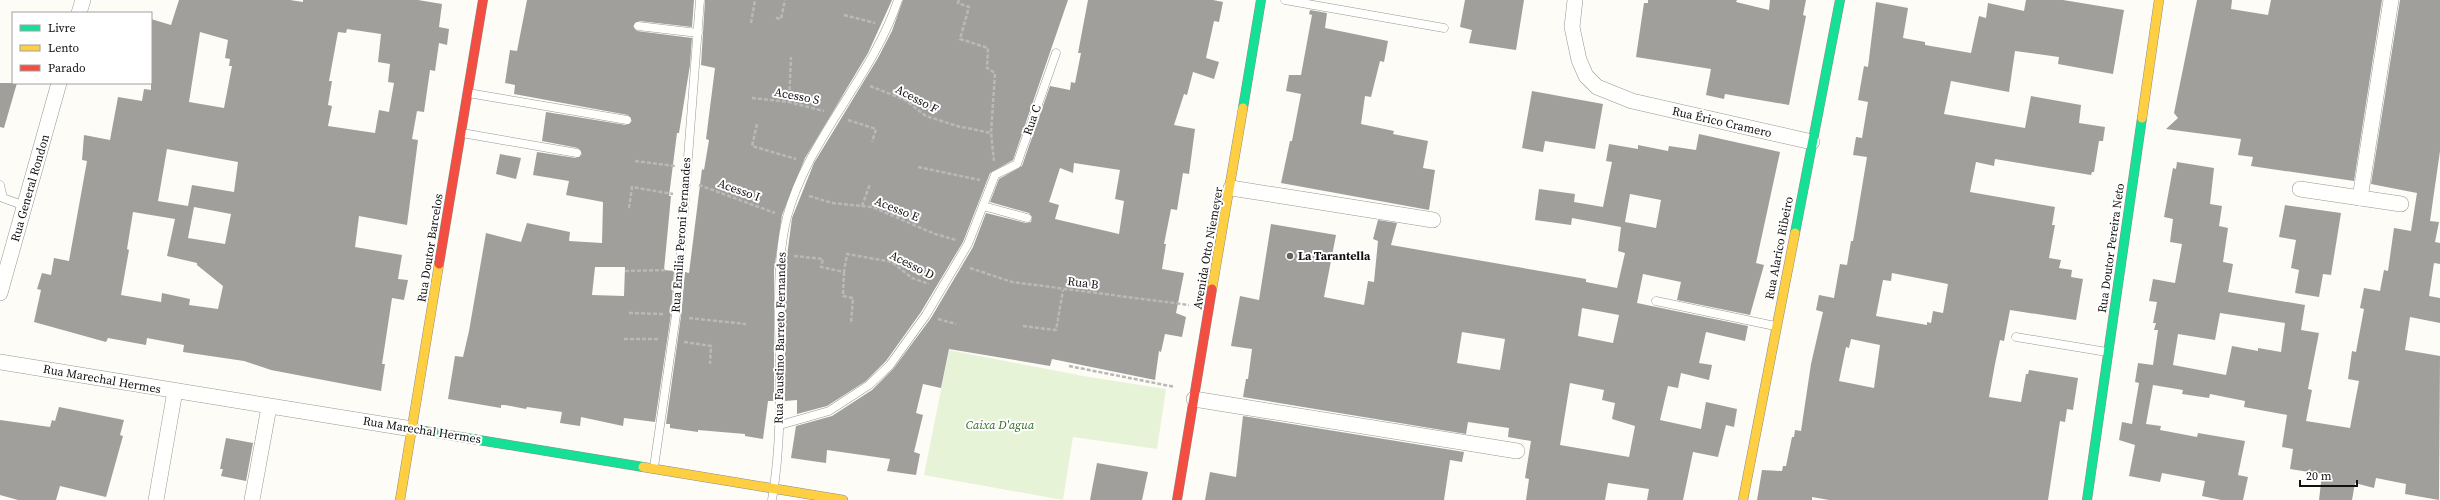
<svg xmlns="http://www.w3.org/2000/svg" width="2440" height="500" viewBox="0 0 2440 500" font-family="'Source Serif 4',serif">
<style>
.green{fill:#e7f3d7}
.building{fill:#a19f9c;fill-rule:evenodd}
.lines{fill:none;stroke-linecap:round;stroke-linejoin:round}
.lane-casing{stroke:#979795;stroke-width:9}
.street-casing{stroke:#979795;stroke-width:16}
.fast-casing{stroke:#8e8d8b;stroke-width:10}
.slow-casing{stroke:#8e8d8b;stroke-width:10}
.jam-casing{stroke:#8e8d8b;stroke-width:10}
.path{stroke:#b9b9b8;stroke-width:2.5;stroke-dasharray:4 2;stroke-linecap:butt}
.lane{stroke:#fffffe;stroke-width:8}
.street{stroke:#fffffe;stroke-width:15}
.fast{stroke:#16e098;stroke-width:9}
.slow{stroke:#ffcf43;stroke-width:9}
.jam{stroke:#f24e42;stroke-width:9}
.poi-dot{fill:#646362;stroke:#fff;stroke-width:1.5}
.labels{text-anchor:middle;stroke-width:4;stroke-linejoin:round;paint-order:stroke}
.street-label{font-size:12px;fill:#111;stroke:#fff}
.poi-label{font-size:12px;font-weight:bold;fill:#111;stroke:#fff;text-anchor:start}
.park-label{font-size:12px;font-style:italic;fill:#2f6b1f;stroke:#fff}
</style>
<rect width="100%" height="100%" fill="#fdfcf7"/>
<path class="green" d="M949 350 1083 376 1166 389 1157 449 1073 437 1063 500 924 475Z"/>
<g class="building">
<path d="M179 0H290L303 2V0H418L442 4 439 27 449 29 447 45 439 43 435 71 430 70 424 112 417 111 412 139 418 140 407 225 359 216 355 247 402 255 398 279 408 280 404 300 392 298 382 364H385L381 391 271 370 244 361 183 352 184 345 147 338 146 345 108 338 106 342 34 322 41 290 37 289 42 273 51 275 54 258 69 261 87 161 82 160 84 135 110 140 118 97 142 101 144 89 151 90V19L171 25ZM347 29 381 34 378 62 390 64 388 82 394 83 389 112 379 110 375 133 328 126 332 106 328 105 332 81H329L338 32 346 33ZM200 32 228 40 225 58 230 59 229 66H232L224 108 189 102ZM167 149 238 162 234 192 192 185 188 206 158 201ZM194 207 231 214 225 244 188 238ZM133 212 175 219 167 256 197 263V265L223 286 218 309 189 305 190 299 162 293 161 302 121 295 129 250 127 249Z"/>
<path d="M527 0H694L692 27 639 21 633 26 637 31 692 38 690 65 679 133H677L669 196H671L664 270 674 271 671 314 655 422 624 418 623 426 581 417 580 426 560 423 562 412 527 407 526 409 505 405H501V408L448 399 455 356 463 357 469 331 486 233 521 242 527 223 570 232 569 241 602 243 603 202 566 195 569 181 533 175 537 152 576 158 582 154 578 148 542 141 546 112 626 125 632 121 628 115 514 94 515 85 505 83 510 50 517 51ZM595 267H625L624 296 592 295Z"/>
<path d="M705 0H892L868 53 805 158 782 215 774 270V401H768L763 439 745 436V434L698 430V432L670 428V424H666L681 316 685 272 689 273 702 169 704 170 709 140 706 139 715 68 701 65Z"/>
<path d="M903 0H1068L1013 160 990 173 963 242 921 312 886 361 866 381 827 406 797 414V400L785 401V271L792 218 814 163 878 58 892 31Z"/>
<path d="M1088 0H1213L1223 2 1219 22 1214 21 1206 58 1219 62 1214 79 1193 72 1187 95 1184 94 1174 125 1195 129 1189 174 1183 173 1177 210 1171 209 1164 244H1166L1162 269 1184 273 1176 313 1186 317 1182 337 1165 334 1161 352 1159 351 1155 380 1052 359 1050 366 949 349 941 388 923 384 916 413 923 415 914 452 920 454 916 475 887 471 890 459 827 450 826 463 791 458 796 426 832 416 872 390 894 368 931 318 973 247 986 213 1026 223 1031 222 1032 217 1029 213 990 202 999 179 1022 166 1050 86 1070 90 1071 82 1075 83 1081 53H1078ZM1074 163 1120 170 1115 199 1124 201 1119 234 1055 219 1059 205 1049 202 1060 168 1073 173Z"/>
<path d="M1465 0H1524L1516 50 1469 43 1472 30 1460 27Z"/>
<path d="M1648 0H1737L1736 2 1769 10 1770 0H1806L1803 15 1806 16 1789 105 1725 94 1724 99 1706 95 1711 69 1636 57 1644 3H1648Z"/>
<path d="M2026 0H2063L2124 10 2113 74 2058 64 2059 57 2015 51 2009 92 1951 81 1944 114 2025 128 2031 96 2081 105 2079 123 2105 127 2103 141H2099L2094 172H2092L2091 175 1995 159 1994 166 1976 162 1970 192 2055 207 2052 225H2055L2049 258 2061 260 2059 268 2072 270 2071 277 2083 279 2076 320 2010 310 2004 341 2000 340 1995 364 1989 397 2021 402 2026 374H2028L2029 370 2078 378 2073 410 2067 409 2065 422 2060 421 2048 500H1829L1812 497V500H1757L1762 470 1782 471 1783 466H1786L1792 437H1794L1795 430 1801 431 1811 364 1823 312 1816 310 1819 295 1834 298 1840 264 1847 265 1851 241H1853L1867 157 1853 155 1856 137 1862 138 1868 102 1858 100 1864 66 1868 67 1876 2 1908 8 1903 38 1925 42V45L1971 53 1979 16 1986 18 1988 3 2024 11ZM1892 273 1948 284 1943 313 1933 311 1931 323 1927 322V325L1876 316 1883 280 1891 281ZM1851 339 1880 345 1874 388 1839 381 1846 347 1849 348Z"/>
<path d="M2197 0H2232L2231 9 2268 15 2271 0H2382L2354 181 2251 166 2253 157 2238 155 2241 139 2166 129 2178 118 2174 113Z"/>
<path d="M2400 0H2440V151L2430 221 2439 222 2435 242 2440 243V264L2434 263 2429 296 2440 298V323L2410 317 2405 350 2440 356 2439 500 2405 494 2406 484 2376 478 2374 488 2355 483 2352 500H2319L2322 474 2290 469 2293 449 2282 447 2287 415 2244 407 2245 401 2210 394 2209 398 2182 394 2183 390 2153 385 2146 424 2161 426 2160 430 2197 437 2198 433 2245 441 2238 475 2248 477 2243 500H2221L2202 496 2205 481 2162 473 2160 482 2129 476 2135 445 2119 440 2122 422 2132 424 2139 383 2135 382 2138 363 2153 365 2158 330H2154L2156 323H2153L2157 302 2149 301 2153 279 2175 283 2182 244 2170 242 2173 219 2164 217 2173 168 2176 169 2177 162 2214 168 2210 204 2222 206 2219 226 2228 228 2223 262 2233 264 2228 292 2305 305 2301 330 2319 333 2308 389 2312 390 2306 421 2350 428 2359 381 2348 379 2352 351 2356 352 2364 309 2360 308 2364 288 2380 291 2384 270 2388 271 2394 228 2411 231 2417 193 2371 184ZM2220 313 2285 323 2281 352 2258 348V351L2232 346 2226 375 2173 365 2178 334 2215 340Z"/>
<path d="M1310 10 1327 13 1325 28 1388 41 1384 62 1380 61 1371 97 1365 96 1361 124 1394 131 1393 134 1428 141 1423 168 1435 170 1429 210 1281 183 1290 141H1292L1301 94 1286 91 1289 75H1301L1312 15 1309 14Z"/>
<path d="M0 83H17L4 128 0 127Z"/>
<path d="M1532 91 1603 104 1595 149 1545 141 1543 152 1522 148Z"/>
<path d="M1699 134 1780 152 1756 263 1764 265 1750 315 1677 300 1681 282 1643 274 1637 303 1748 326 1745 341 1706 332 1699 363 1712 365 1709 380 1681 373 1678 388 1668 386 1660 420 1701 429 1706 402 1737 409 1734 427 1726 425 1718 457 1693 452 1683 500H1647L1649 489 1608 483 1605 500H1526L1529 479 1525 478 1531 441 1508 437 1509 428 1468 422 1466 434 1243 397 1246 379H1248L1252 349 1231 346 1240 296 1259 300 1271 224 1336 235 1324 297 1364 305 1368 281 1374 282 1378 241 1373 239 1378 220 1397 223 1391 245 1586 279V282L1617 288 1625 253 1618 251 1621 227 1572 218 1571 225 1535 220 1539 189 1575 194 1574 202 1603 207 1612 162 1606 161 1609 144 1638 149V145L1668 151 1669 146 1696 150ZM1630 194 1661 200 1656 228 1625 222ZM1582 308 1619 315 1613 343 1578 336ZM1462 332 1505 339 1500 370 1457 363ZM1570 383 1604 390 1602 400 1615 403 1612 419 1635 426 1629 457 1560 445Z"/>
<path d="M500 154 521 158 516 179 496 174Z"/>
<path d="M2285 205 2341 213 2331 275 2323 274 2319 297 2295 293 2299 270 2291 268 2296 240 2279 237Z"/>
<path d="M59 407 124 420 120 435 123 436 106 497 60 486 56 500H18L0 495V420L50 427 52 420 55 421Z"/>
<path d="M1243 416 1464 452 1462 462 1450 460 1444 500H1205L1210 472 1236 477Z"/>
<path d="M226 438 253 443 246 481 221 476 223 469H220Z"/>
<path d="M1097 463 1148 472 1142 500H1090Z"/>
</g>
<g class="lines">
<g class="lane-casing">
<g id="lane">
<path d="M1285 0 1444 28"/>
<path d="M638 26 698 33"/>
<path d="M468 93 627 120"/>
<path d="M462 133 577 153"/>
<path d="M0 185 3 198 25 206"/>
<path d="M983 206 1027 218"/>
<path d="M1656 301 1775 326"/>
<path d="M2016 337 2107 352"/>
<path d="M780 425 829 411 869 385 890 365 926 315 968 244 995 175 1017 164 1056 53"/>
<path d="M654 467 676 315 700 0"/>
<path d="M772 500C782 442 780 383 779 325 779 288 778 253 787 217 808 138 872 78 898 0"/>
</g>
</g>
<g class="street-casing">
<g id="street">
<path d="M1575 0 1572 27 1579 60 1586 76 1597 87 1632 101 1812 142"/>
<path d="M79 13 83 0"/>
<path d="M1231 188 1433 220"/>
<path d="M2300 189 2401 204"/>
<path d="M2360 198 2391 0"/>
<path d="M0 293 59 83"/>
<path d="M0 362 412 429"/>
<path d="M1194 399 1517 451"/>
<path d="M156 500 175 391"/>
<path d="M252 500 269 407"/>
</g>
</g>
<g class="fast-casing">
<g id="fast">
<path d="M1243 108 1261 0"/>
<path d="M1795 233 1840 0"/>
<path d="M412 429 643 467"/>
<path d="M2087 500 2142 118"/>
</g>
</g>
<g class="slow-casing">
<g id="slow">
<path d="M2142 118 2159 0"/>
<path d="M1212 289 1243 108"/>
<path d="M643 467 843 500"/>
<path d="M400 500 439 264"/>
<path d="M1743 500 1795 233"/>
</g>
</g>
<g class="jam-casing">
<g id="jam">
<path d="M439 264 483 0"/>
<path d="M1177 500 1212 289"/>
</g>
</g>
<g class="path">
<path d="M959 0 958 3 969 7 960 39 988 48 987 68 995 73 991 133"/>
<path d="M844 15 875 23"/>
<path d="M776 18 781 19 785 0"/>
<path d="M751 23 755 0"/>
<path d="M870 86 905 100 926 116 957 126 991 133 994 161"/>
<path d="M752 98 789 102 824 111"/>
<path d="M789 102 791 57"/>
<path d="M848 120 876 129 872 142"/>
<path d="M757 124 752 146 796 159"/>
<path d="M635 161 675 166"/>
<path d="M918 167 980 180"/>
<path d="M699 185 775 213"/>
<path d="M809 196 832 203 872 207 935 234 956 240"/>
<path d="M862 206 870 184"/>
<path d="M629 208 632 187 673 194"/>
<path d="M794 256 823 259 821 267 844 272 847 254 892 262 912 278 929 284"/>
<path d="M970 268 1012 282 1189 305"/>
<path d="M625 271 667 270"/>
<path d="M844 272 843 296 853 298 851 324"/>
<path d="M629 313 663 314"/>
<path d="M689 318 746 324"/>
<path d="M938 319 956 324"/>
<path d="M1023 326 1056 330 1063 290"/>
<path d="M624 339H659"/>
<path d="M684 342 711 346 710 364"/>
<path d="M1069 366 1175 387"/>
</g>
<use href="#lane" class="lane"/>
<use href="#street" class="street"/>
<use href="#fast" class="fast"/>
<use href="#slow" class="slow"/>
<use href="#jam" class="jam"/>
</g>
<circle class="poi-dot" cx="1290" cy="256" r="4"/>
<g class="labels">
<g class="street-label">
<text transform="translate(797 96) rotate(11)" y="4">Acesso S</text>
<text transform="translate(917 99) rotate(28)" y="4">Acesso F</text>
<text transform="translate(1032 120) rotate(-71)" y="4">Rua C</text>
<text transform="translate(1722 122) rotate(13)" y="4">Rua Érico Cramero</text>
<text transform="translate(30 188) rotate(-74)" y="4">Rua General Rondon</text>
<text transform="translate(739 190) rotate(20)" y="4">Acesso I</text>
<text transform="translate(897 209) rotate(22)" y="4">Acesso E</text>
<text transform="translate(681 235) rotate(-86)" y="4">Rua Emilia Peroni Fernandes</text>
<text transform="translate(430 248) rotate(-81)" y="4">Rua Doutor Barcelos</text>
<text transform="translate(1208 248) rotate(-80)" y="4">Avenida Otto Niemeyer</text>
<text transform="translate(1779 248) rotate(-79)" y="4">Rua Alarico Ribeiro</text>
<text transform="translate(2111 248) rotate(-82)" y="4">Rua Doutor Pereira Neto</text>
<text transform="translate(912 265) rotate(27)" y="4">Acesso D</text>
<text transform="translate(1083 283) rotate(7)" y="4">Rua B</text>
<text transform="translate(780 338) rotate(-89)" y="4">Rua Faustino Barreto Fernandes</text>
<text transform="translate(102 379) rotate(10)" y="4">Rua Marechal Hermes</text>
<text transform="translate(422 430) rotate(9)" y="4">Rua Marechal Hermes</text>
</g>
<g class="poi-label">
<text x="1298" y="260">La Tarantella</text>
</g>
<g class="park-label">
<text x="1000" y="429">Caixa D'agua</text>
</g>
</g>
<rect x="12" y="12" width="140" height="72" fill="#ffffff" stroke="#a0a0a0"/>
<rect x="20" y="25" width="20" height="6" fill="#16e098" stroke="#a0a0a0"/>
<text x="48" y="32" font-size="12" fill="#111111">Livre</text>
<rect x="20" y="45" width="20" height="6" fill="#ffcf43" stroke="#a0a0a0"/>
<text x="48" y="52" font-size="12" fill="#111111">Lento</text>
<rect x="20" y="65" width="20" height="6" fill="#f24e42" stroke="#a0a0a0"/>
<text x="48" y="72" font-size="12" fill="#111111">Parado</text>
<path d="M2300 480v6h57v-6" fill="none" stroke="#111111" stroke-width="2"/>
<text x="2306" y="480" font-size="12" fill="#111111" stroke="#ffffff" stroke-width="3" paint-order="stroke">20 m</text>
</svg>
